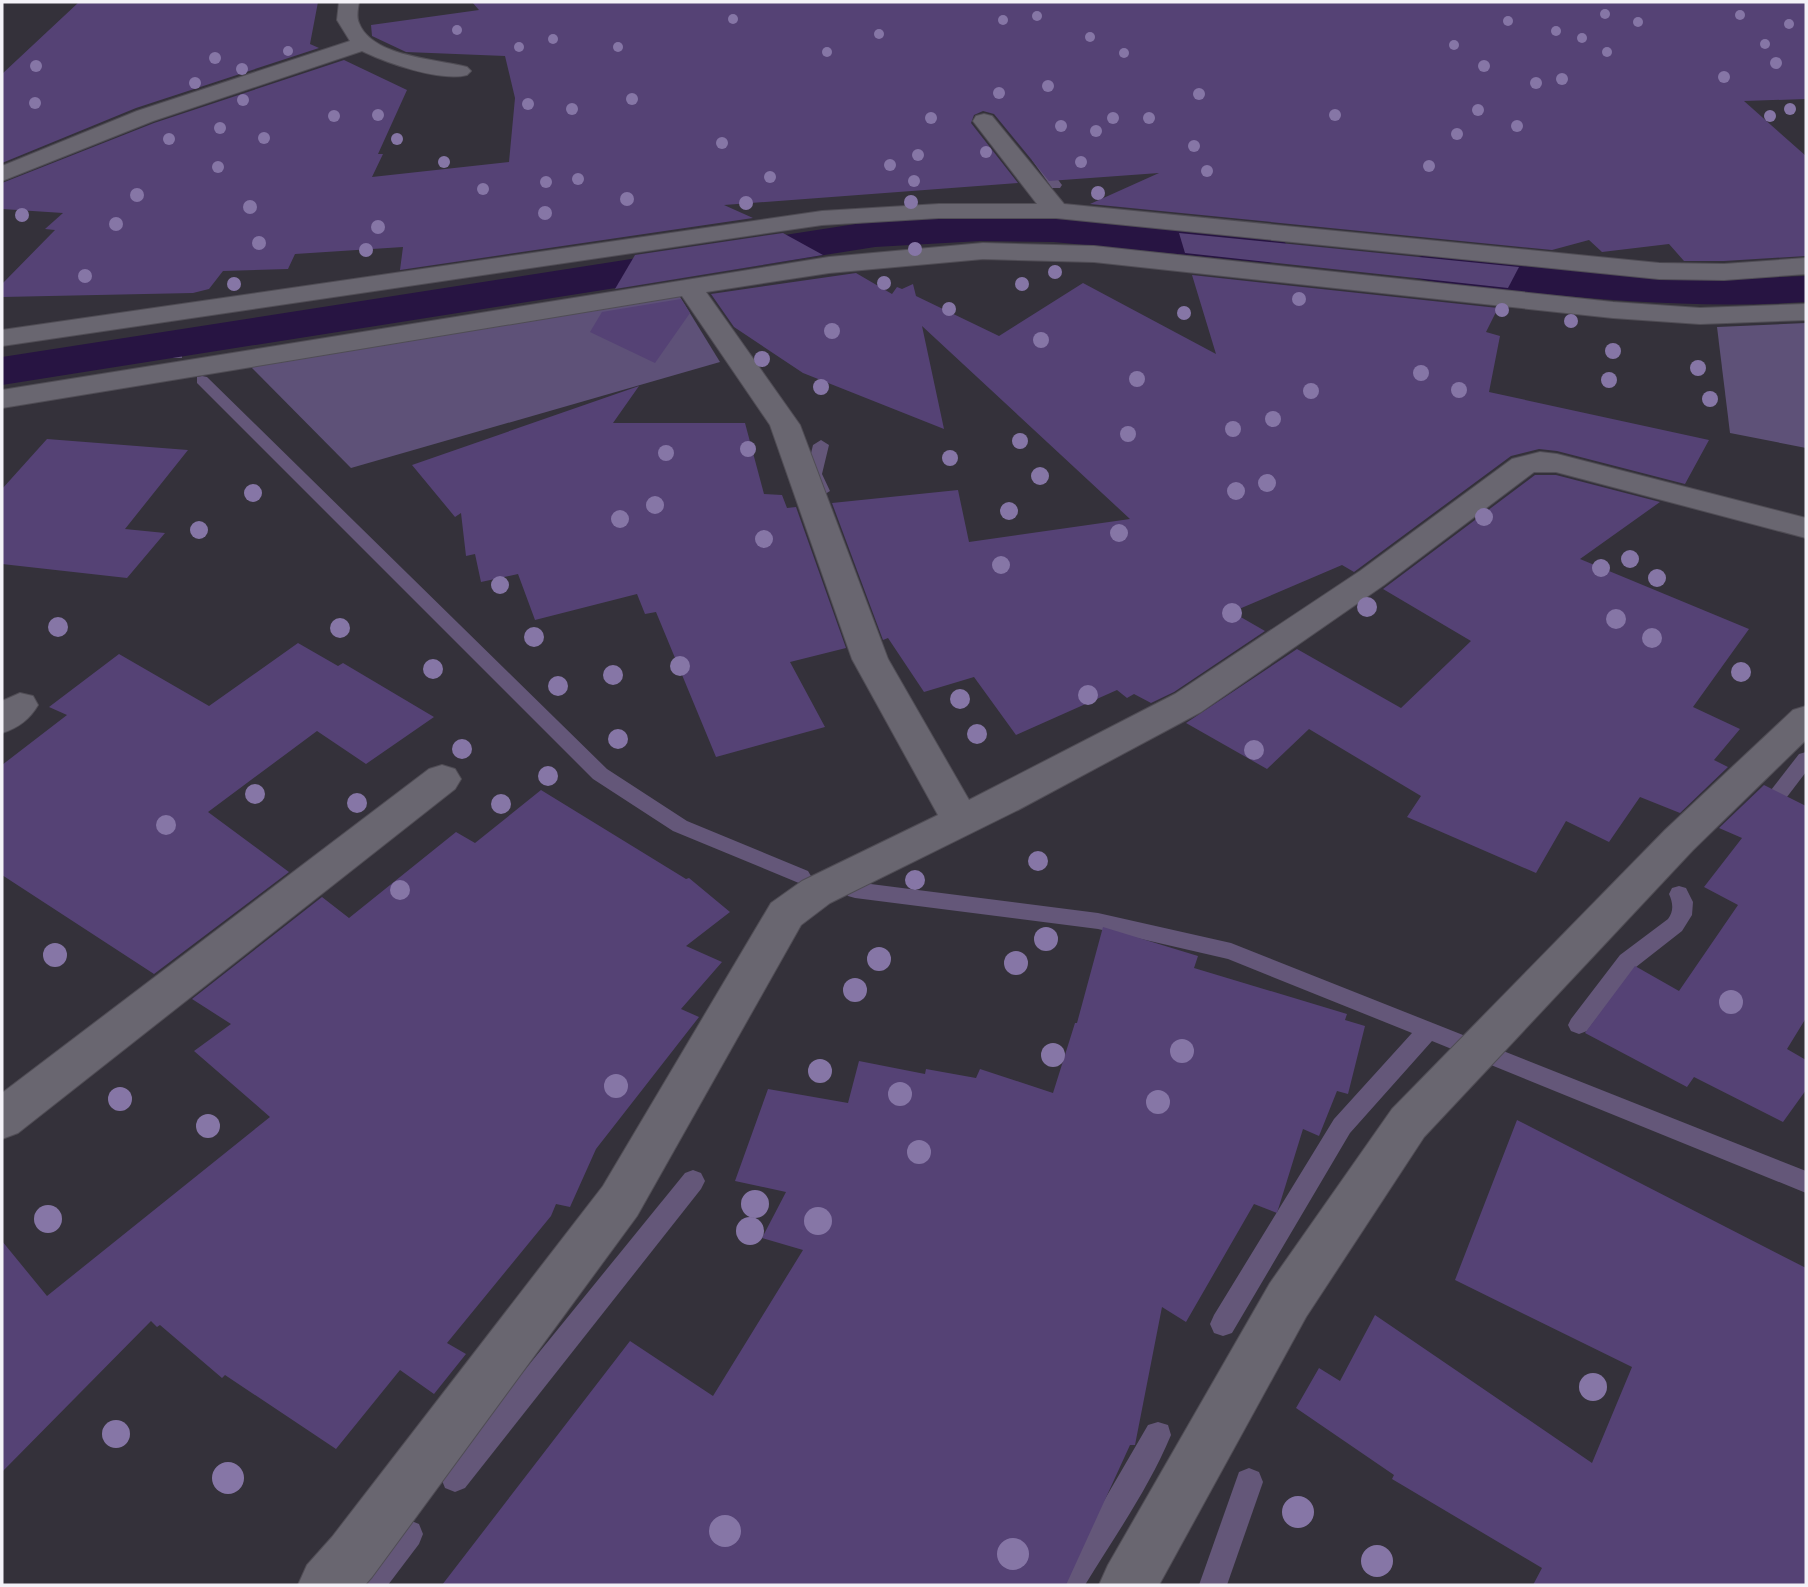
<svg xmlns="http://www.w3.org/2000/svg" width="1808" height="1587" viewBox="0 0 1808 1587" font-family="'Crimson Pro',serif">
<style>
.green{fill:#5e5178}
.lines{fill:none;stroke-linecap:round;stroke-linejoin:round}
.stream{fill:#645779;fill-rule:evenodd}
.canal{fill:#271442;fill-rule:evenodd}
.building{fill:#554275}
.minor-casing{stroke:#504d55;stroke-width:2}
.minor{fill:#696670;fill-rule:evenodd}
.tree{fill:#8676a6}
</style>
<rect width="100%" height="100%" fill="#34313a"/>
<g class="green">
<path d="M677 292 720 362 351 468 250 366Z"/>
<path d="M1806 323V448L1730 433 1717 327Z"/>
</g>
<g class="lines">
<g class="stream">
<path d="M1034 158H1042L1062 185 1060 188H1052L1032 160Z"/>
<path d="M167 341 182 352V358H172L160 345Z"/>
<path d="M202 376 207 377 607 769 687 821 808 871 811 876 808 881 801 884 794 881 673 831 593 779 197 383V377Z"/>
<path d="M821 440 829 445 822 474 830 491 822 496 816 494 806 474 813 445Z"/>
<path d="M1806 752V772L1771 818H1757L1754 813 1757 808 1799 754Z"/>
<path d="M855 882 1098 913 1231 943 1806 1171V1193L1432 1041 1350 1133 1232 1333 1223 1336 1214 1333 1210 1324 1214 1315 1334 1119 1412 1033 1228 959 1098 929 855 898 848 896 845 890 848 884Z"/>
<path d="M1679 886 1686 888 1693 902 1692 915 1682 931 1636 967 1587 1031 1579 1034 1571 1031 1568 1025 1571 1019 1620 955 1668 919C1674 911 1673 903 1669 894L1672 888Z"/>
<path d="M693 1170 701 1173 705 1181 701 1189 465 1488 455 1492 445 1488 441 1478 445 1468 685 1173Z"/>
<path d="M1158 1422 1168 1425 1171 1435C1149 1488 1115 1536 1085 1585H1055L1148 1425Z"/>
<path d="M1249 1468 1259 1472 1263 1482 1227 1585H1199L1239 1472Z"/>
<path d="M409 1520 419 1524 423 1534 419 1544 388 1585H356C363 1567 391 1527 409 1520Z"/>
</g>
<g class="canal">
<path d="M980 215 1054 216 1269 237 1284 241 1290 250 1284 259 1269 263 1054 242 980 241 875 247 2 385V357L875 221Z"/>
<path d="M1426 255C1553 270 1678 282 1806 276V302C1715 308 1624 302 1533 293 1492 289 1450 287 1411 277L1404 268 1411 259Z"/>
</g>
</g>
<g class="building">
<path d="M79 2H318L310 44 319 48 136 108 2 163V74Z"/>
<path d="M472 2H1806V99L1744 101 1806 156V256L1724 261H1684L1669 244 1602 252 1589 240 1552 250 1090 204 1159 173 1049 181 994 114 983 111 974 115 971 123 1018 183 724 205 753 218 400 270 403 247 295 254 288 269 223 271 209 289 193 293 2 297V284L55 230 45 229 63 213 2 209V183L154 123 344 60 407 90 378 154H383L372 177 509 162 515 98 505 56 406 52 372 36 371 25 479 10Z"/>
<path d="M783 233 823 255 615 289 635 255Z"/>
<path d="M1179 233 1519 267 1508 288 1185 253Z"/>
<path d="M856 273 892 294 897 287 902 289 913 284 916 296 999 336 1083 283 1216 354 1192 275 1498 308 1486 332 1500 336 1489 392 1709 440 1685 484 1557 451 1539 449 1511 456 1354 572 1342 565 1232 612 1265 631 1174 692 1151 703 1134 694 1127 698 1117 690 1016 735 974 677 924 692 888 638 883 640 832 503 958 490 969 542 1130 519 922 326 944 429 803 373 734 327 711 294Z"/>
<path d="M681 299 690 313 655 363 590 332 602 312Z"/>
<path d="M639 386 613 423H745L764 494 782 495 787 508 796 507 846 648 790 662 825 727 716 757 656 612 645 614 637 594 535 620 518 574 481 582 475 554 466 556 461 513 455 517 412 465Z"/>
<path d="M47 439 188 450 125 529 165 533 127 578 2 564V489Z"/>
<path d="M1535 475H1556L1660 502 1580 559 1749 629 1693 707 1740 729 1714 760 1728 767 1680 813 1640 797 1609 842 1566 821 1536 873 1407 817 1421 796 1309 729 1267 769 1186 723 1297 649 1401 708 1471 641 1383 589Z"/>
<path d="M298 643 338 666 343 663 434 717 366 764 317 731 208 812 289 872 154 974 2 875V765L67 715 49 707 119 654 209 706Z"/>
<path d="M1764 785 1806 806V1018L1787 1049 1806 1060V1090L1783 1122 1694 1077 1687 1087 1585 1033 1635 966 1679 991 1738 905 1704 887 1742 838 1719 828Z"/>
<path d="M541 790 686 879 689 878 730 912 686 946 722 962 681 1009 699 1017 596 1149 570 1207 556 1204 551 1216 447 1343 466 1354 434 1394 400 1370 336 1449 225 1375 222 1378 160 1325 157 1327 151 1321 2 1472V1241L47 1296 270 1117 194 1051 231 1024 192 999 322 897 349 918 456 832 475 843Z"/>
<path d="M1103 927 1198 956 1194 968 1347 1014 1345 1020 1365 1026 1348 1094 1337 1091 1319 1136 1303 1129 1277 1213 1254 1204 1186 1322 1162 1307 1135 1445H1130L1066 1585H442L630 1341 713 1396 803 1250 762 1238 786 1192 735 1181 768 1089 848 1103 859 1061 925 1074 926 1069 976 1078 980 1069 1053 1093 1075 1023H1077Z"/>
<path d="M1517 1120 1806 1268V1585H1533L1542 1568 1392 1479 1394 1475 1296 1408 1319 1368 1340 1381 1375 1315 1592 1463 1632 1367 1455 1280Z"/>
</g>
<g class="lines">
<g class="minor-casing">
<g id="minor">
<path d="M339 2H359C358 9 356 17 359 23 372 57 437 59 467 67L471 71 467 75C440 82 387 63 362 51L153 121 2 181V166L137 111 350 41 337 20Z"/>
<path d="M984 114 992 116 1064 204 1659 263 1724 264 1806 258V274L1724 280 1659 279 1056 218H939L822 225 2 346V330L822 211 939 204H1037L973 121 976 116Z"/>
<path d="M983 243 1094 246 1613 302 1700 308 1806 304V320L1700 324 1613 318 1094 262 983 259 829 273 706 292 800 425 888 659 969 800 1175 694 1360 571 1512 459 1540 452 1557 454 1806 518V538L1556 472H1534L1384 585 1201 712 1018 810 830 903 801 925 637 1216 372 1577 365 1585H298L307 1565 332 1537 603 1186 771 903 802 881 938 815 852 659 770 425 682 296 2 408V390L829 257Z"/>
<path d="M20 693 33 696 38 705C30 719 18 728 2 733V701Z"/>
<path d="M1806 706V740L1693 850 1424 1137 1306 1317 1159 1585H1099L1108 1565 1270 1283 1392 1109 1665 830 1793 710Z"/>
<path d="M442 765 455 769 461 779 455 789 18 1133 2 1139V1093L429 769Z"/>
</g>
</g>
<use href="#minor" class="minor"/>
</g>
<g class="tree">
<circle cx="1605" cy="14" r="5"/>
<circle cx="1740" cy="15" r="5"/>
<circle cx="1037" cy="16" r="5"/>
<circle cx="733" cy="19" r="5"/>
<circle cx="1003" cy="20" r="5"/>
<circle cx="1508" cy="21" r="5"/>
<circle cx="1638" cy="22" r="5"/>
<circle cx="1789" cy="24" r="5"/>
<circle cx="457" cy="30" r="5"/>
<circle cx="1556" cy="31" r="5"/>
<circle cx="879" cy="34" r="5"/>
<circle cx="1090" cy="37" r="5"/>
<circle cx="1582" cy="38" r="5"/>
<circle cx="553" cy="39" r="5"/>
<circle cx="1765" cy="44" r="5"/>
<circle cx="1454" cy="45" r="5"/>
<circle cx="519" cy="47" r="5"/>
<circle cx="618" cy="47" r="5"/>
<circle cx="288" cy="51" r="5"/>
<circle cx="827" cy="52" r="5"/>
<circle cx="1607" cy="52" r="5"/>
<circle cx="1124" cy="53" r="5"/>
<circle cx="215" cy="58" r="6"/>
<circle cx="1776" cy="63" r="6"/>
<circle cx="36" cy="66" r="6"/>
<circle cx="1484" cy="66" r="6"/>
<circle cx="242" cy="69" r="6"/>
<circle cx="1724" cy="77" r="6"/>
<circle cx="1562" cy="79" r="6"/>
<circle cx="195" cy="83" r="6"/>
<circle cx="1536" cy="83" r="6"/>
<circle cx="1048" cy="86" r="6"/>
<circle cx="999" cy="93" r="6"/>
<circle cx="1199" cy="94" r="6"/>
<circle cx="632" cy="99" r="6"/>
<circle cx="243" cy="100" r="6"/>
<circle cx="35" cy="103" r="6"/>
<circle cx="528" cy="104" r="6"/>
<circle cx="572" cy="109" r="6"/>
<circle cx="1790" cy="109" r="6"/>
<circle cx="1478" cy="110" r="6"/>
<circle cx="378" cy="115" r="6"/>
<circle cx="1335" cy="115" r="6"/>
<circle cx="334" cy="116" r="6"/>
<circle cx="1770" cy="116" r="6"/>
<circle cx="931" cy="118" r="6"/>
<circle cx="1113" cy="118" r="6"/>
<circle cx="1149" cy="118" r="6"/>
<circle cx="1061" cy="126" r="6"/>
<circle cx="1517" cy="126" r="6"/>
<circle cx="220" cy="128" r="6"/>
<circle cx="1096" cy="131" r="6"/>
<circle cx="1457" cy="134" r="6"/>
<circle cx="264" cy="138" r="6"/>
<circle cx="169" cy="139" r="6"/>
<circle cx="397" cy="139" r="6"/>
<circle cx="722" cy="143" r="6"/>
<circle cx="1194" cy="146" r="6"/>
<circle cx="986" cy="152" r="6"/>
<circle cx="918" cy="155" r="6"/>
<circle cx="444" cy="162" r="6"/>
<circle cx="1081" cy="162" r="6"/>
<circle cx="890" cy="165" r="6"/>
<circle cx="1429" cy="166" r="6"/>
<circle cx="218" cy="167" r="6"/>
<circle cx="1207" cy="171" r="6"/>
<circle cx="770" cy="177" r="6"/>
<circle cx="578" cy="179" r="6"/>
<circle cx="914" cy="181" r="6"/>
<circle cx="546" cy="182" r="6"/>
<circle cx="483" cy="189" r="6"/>
<circle cx="1098" cy="193" r="7"/>
<circle cx="137" cy="195" r="7"/>
<circle cx="627" cy="199" r="7"/>
<circle cx="911" cy="202" r="7"/>
<circle cx="746" cy="203" r="7"/>
<circle cx="250" cy="207" r="7"/>
<circle cx="545" cy="213" r="7"/>
<circle cx="22" cy="215" r="7"/>
<circle cx="116" cy="224" r="7"/>
<circle cx="378" cy="227" r="7"/>
<circle cx="259" cy="243" r="7"/>
<circle cx="915" cy="249" r="7"/>
<circle cx="366" cy="250" r="7"/>
<circle cx="1055" cy="272" r="7"/>
<circle cx="85" cy="276" r="7"/>
<circle cx="884" cy="283" r="7"/>
<circle cx="234" cy="284" r="7"/>
<circle cx="1022" cy="284" r="7"/>
<circle cx="1299" cy="299" r="7"/>
<circle cx="949" cy="309" r="7"/>
<circle cx="1502" cy="310" r="7"/>
<circle cx="1184" cy="313" r="7"/>
<circle cx="1571" cy="321" r="7"/>
<circle cx="832" cy="331" r="8"/>
<circle cx="1041" cy="340" r="8"/>
<circle cx="1613" cy="351" r="8"/>
<circle cx="762" cy="359" r="8"/>
<circle cx="1698" cy="368" r="8"/>
<circle cx="1421" cy="373" r="8"/>
<circle cx="1137" cy="379" r="8"/>
<circle cx="1609" cy="380" r="8"/>
<circle cx="821" cy="387" r="8"/>
<circle cx="1459" cy="390" r="8"/>
<circle cx="1311" cy="391" r="8"/>
<circle cx="1710" cy="399" r="8"/>
<circle cx="1273" cy="419" r="8"/>
<circle cx="1233" cy="429" r="8"/>
<circle cx="1128" cy="434" r="8"/>
<circle cx="1020" cy="441" r="8"/>
<circle cx="748" cy="449" r="8"/>
<circle cx="666" cy="453" r="8"/>
<circle cx="950" cy="458" r="8"/>
<circle cx="1040" cy="476" r="9"/>
<circle cx="1267" cy="483" r="9"/>
<circle cx="1236" cy="491" r="9"/>
<circle cx="253" cy="493" r="9"/>
<circle cx="655" cy="505" r="9"/>
<circle cx="1009" cy="511" r="9"/>
<circle cx="1484" cy="517" r="9"/>
<circle cx="620" cy="519" r="9"/>
<circle cx="199" cy="530" r="9"/>
<circle cx="1119" cy="533" r="9"/>
<circle cx="764" cy="539" r="9"/>
<circle cx="1630" cy="559" r="9"/>
<circle cx="1001" cy="565" r="9"/>
<circle cx="1601" cy="568" r="9"/>
<circle cx="1657" cy="578" r="9"/>
<circle cx="500" cy="585" r="9"/>
<circle cx="1367" cy="607" r="10"/>
<circle cx="1232" cy="613" r="10"/>
<circle cx="1616" cy="619" r="10"/>
<circle cx="58" cy="627" r="10"/>
<circle cx="340" cy="628" r="10"/>
<circle cx="534" cy="637" r="10"/>
<circle cx="1652" cy="638" r="10"/>
<circle cx="680" cy="666" r="10"/>
<circle cx="433" cy="669" r="10"/>
<circle cx="1741" cy="672" r="10"/>
<circle cx="613" cy="675" r="10"/>
<circle cx="558" cy="686" r="10"/>
<circle cx="1088" cy="695" r="10"/>
<circle cx="960" cy="699" r="10"/>
<circle cx="977" cy="734" r="10"/>
<circle cx="618" cy="739" r="10"/>
<circle cx="462" cy="749" r="10"/>
<circle cx="1254" cy="750" r="10"/>
<circle cx="548" cy="776" r="10"/>
<circle cx="255" cy="794" r="10"/>
<circle cx="357" cy="803" r="10"/>
<circle cx="501" cy="804" r="10"/>
<circle cx="166" cy="825" r="10"/>
<circle cx="1038" cy="861" r="10"/>
<circle cx="915" cy="880" r="10"/>
<circle cx="400" cy="890" r="10"/>
<circle cx="1046" cy="939" r="12"/>
<circle cx="55" cy="955" r="12"/>
<circle cx="879" cy="959" r="12"/>
<circle cx="1016" cy="963" r="12"/>
<circle cx="855" cy="990" r="12"/>
<circle cx="1731" cy="1002" r="12"/>
<circle cx="1182" cy="1051" r="12"/>
<circle cx="1053" cy="1055" r="12"/>
<circle cx="820" cy="1071" r="12"/>
<circle cx="616" cy="1086" r="12"/>
<circle cx="900" cy="1094" r="12"/>
<circle cx="120" cy="1099" r="12"/>
<circle cx="1158" cy="1102" r="12"/>
<circle cx="208" cy="1126" r="12"/>
<circle cx="919" cy="1152" r="12"/>
<circle cx="755" cy="1204" r="14"/>
<circle cx="48" cy="1219" r="14"/>
<circle cx="818" cy="1221" r="14"/>
<circle cx="750" cy="1231" r="14"/>
<circle cx="1593" cy="1387" r="14"/>
<circle cx="116" cy="1434" r="14"/>
<circle cx="228" cy="1478" r="16"/>
<circle cx="1298" cy="1512" r="16"/>
<circle cx="725" cy="1531" r="16"/>
<circle cx="1013" cy="1554" r="16"/>
<circle cx="1377" cy="1561" r="16"/>
</g>
<rect width="1808" height="1587" fill="none" stroke="#f4f2f8" stroke-width="7"/>
</svg>
